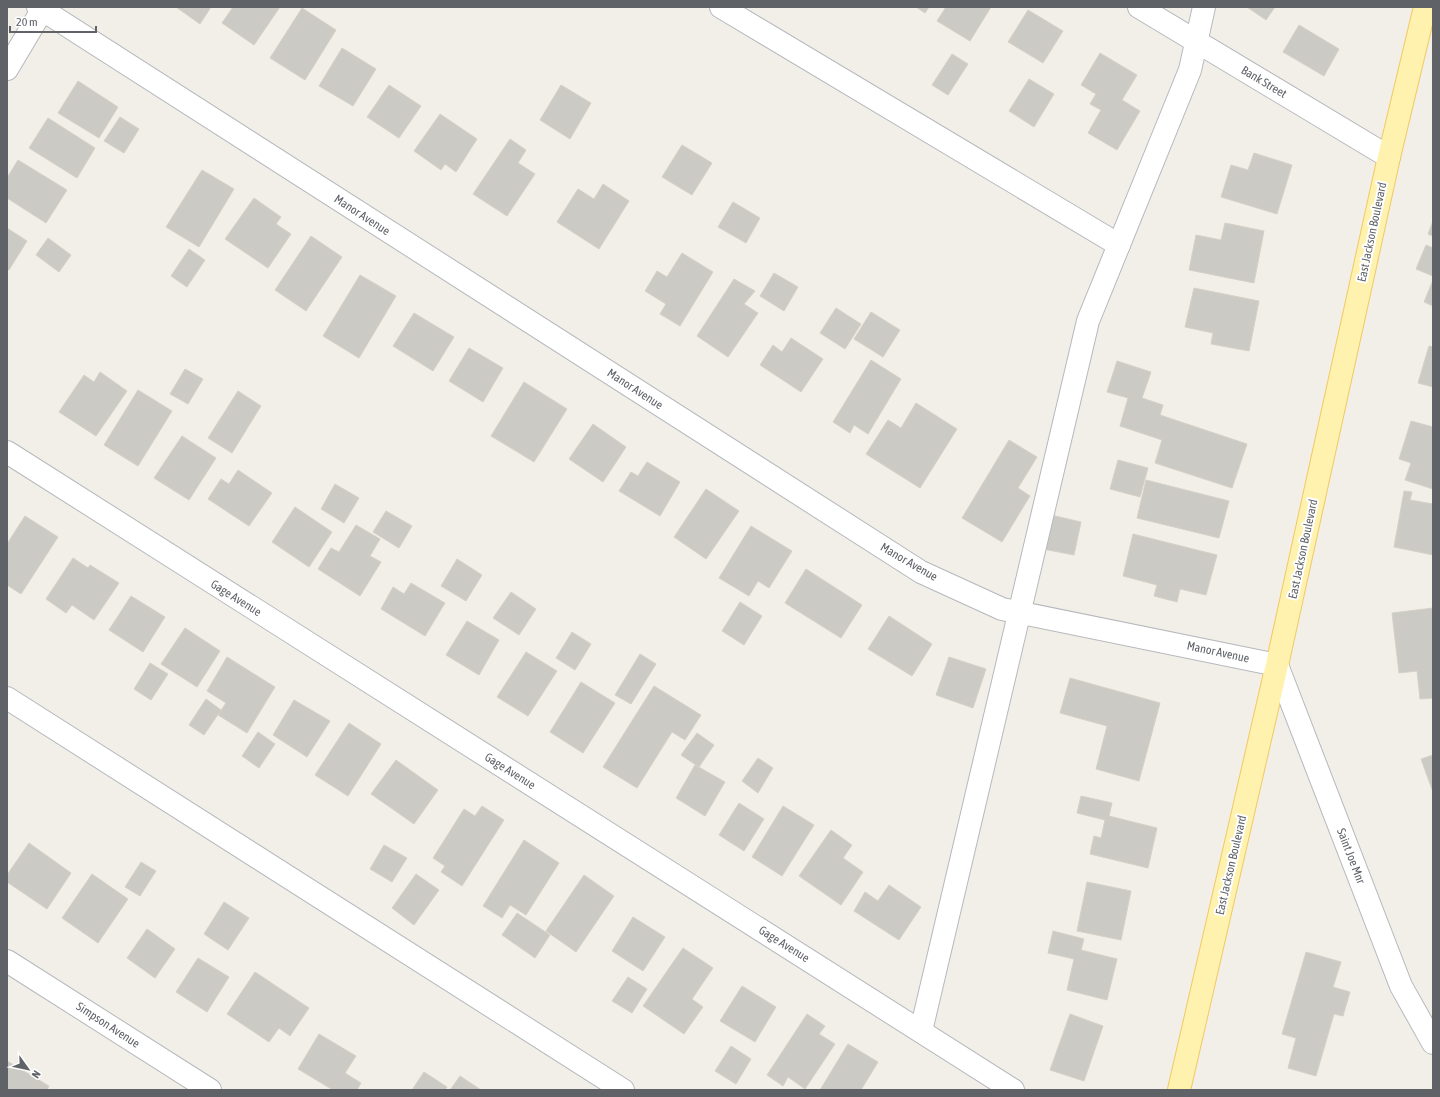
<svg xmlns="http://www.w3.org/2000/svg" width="1440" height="1097" viewBox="0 0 1440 1097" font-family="'Asap Condensed',sans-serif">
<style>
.building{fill:#cccac5;stroke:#d6d1c6}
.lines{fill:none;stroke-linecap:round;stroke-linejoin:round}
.minor-casing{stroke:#b5b8bc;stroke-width:24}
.major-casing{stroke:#f2c960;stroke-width:24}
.minor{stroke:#fff;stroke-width:22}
.major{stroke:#fff2af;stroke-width:22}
.labels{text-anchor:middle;stroke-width:4;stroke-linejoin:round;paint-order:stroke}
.street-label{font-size:12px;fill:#5f6368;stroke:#fff}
</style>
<rect width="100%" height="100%" fill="#f1efe8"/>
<g class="building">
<path d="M176 7H211L200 24Z"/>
<path d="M233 7H280L254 45 222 23Z"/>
<path d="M916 7H929L925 13Z"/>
<path d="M946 7H991L970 41 937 21Z"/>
<path d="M1247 7H1275L1266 20Z"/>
<path d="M302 8 336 30 305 80 270 58Z"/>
<path d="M1028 10 1063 31 1043 63 1008 42Z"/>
<path d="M1299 25 1339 49 1324 76 1283 52Z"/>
<path d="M342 48 376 69 353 106 319 86Z"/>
<path d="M1100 53 1137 75 1122 100 1140 111 1117 150 1088 133 1101 110 1090 104 1096 94 1081 85Z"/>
<path d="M952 54 968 64 948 95 932 85Z"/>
<path d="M1029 79 1054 94 1034 127 1009 111Z"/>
<path d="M78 81 118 107 99 138 58 113Z"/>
<path d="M389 85 421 106 399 138 367 117Z"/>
<path d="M561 85 591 103 570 139 540 120Z"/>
<path d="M440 114 477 139 456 172 445 164 441 170 414 151Z"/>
<path d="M120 117 139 129 124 153 104 141Z"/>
<path d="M48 118 95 148 77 178 29 148Z"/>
<path d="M510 139 526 150 518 163 535 174 507 216 473 194Z"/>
<path d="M682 145 712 163 692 195 662 177Z"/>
<path d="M1254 153 1292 165 1277 214 1221 197 1231 165 1248 170Z"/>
<path d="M18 160 67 190 46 223 7 198V178Z"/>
<path d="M202 170 234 189 199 247 166 227Z"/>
<path d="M603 184 629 201 599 249 557 222 578 189 594 199Z"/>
<path d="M254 198 281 217 276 224 291 234 268 268 225 239Z"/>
<path d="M733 202 760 218 746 243 718 227Z"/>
<path d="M1433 221V236L1428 234Z"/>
<path d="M1225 223 1264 231 1254 283 1189 270 1196 235 1221 240Z"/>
<path d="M7 228 27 241 9 270 7 269Z"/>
<path d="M311 236 342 257 306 311 275 290Z"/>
<path d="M48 238 71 255 59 272 36 255Z"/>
<path d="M1426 245 1433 248V276L1416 269Z"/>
<path d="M189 249 205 260 187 287 171 276Z"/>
<path d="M682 253 713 272 680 326 660 314 666 304 645 291 657 271 667 277Z"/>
<path d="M774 273 798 287 784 311 760 296Z"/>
<path d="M360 275 396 296 359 358 323 336Z"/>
<path d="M734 279 755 291 744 304 758 313 728 357 697 336Z"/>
<path d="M1433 280V306L1424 302Z"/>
<path d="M1194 288 1259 301 1249 351 1211 344 1213 333 1185 327Z"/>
<path d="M836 308 861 324 845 349 820 333Z"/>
<path d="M871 312 900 330 883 357 854 339Z"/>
<path d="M414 313 454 337 433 371 393 346Z"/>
<path d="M791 338 823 359 801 392 760 365 773 345 782 352Z"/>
<path d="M1429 346 1433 347V387L1418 383Z"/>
<path d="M469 348 503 368 483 402 449 381Z"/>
<path d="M871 360 901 379 868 434 854 425 850 433 833 422Z"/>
<path d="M1117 361 1151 372 1142 398 1163 405 1160 415 1247 444 1232 488 1155 463 1162 440 1120 426 1128 398 1107 392Z"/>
<path d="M185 369 203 379 188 404 170 394Z"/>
<path d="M100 372 127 391 96 436 59 412 84 375 94 382Z"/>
<path d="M524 382 567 409 534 462 491 436Z"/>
<path d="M138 390 172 411 138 466 104 445Z"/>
<path d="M238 391 261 406 232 453 208 438Z"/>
<path d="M916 403 957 429 920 488 866 454 888 420 901 428Z"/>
<path d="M1411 421 1433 427V489L1405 480 1411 463 1399 459Z"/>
<path d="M593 424 626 447 603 482 569 459Z"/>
<path d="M182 436 216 458 189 500 154 478Z"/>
<path d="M1009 440 1037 457 1018 488 1030 496 1002 542 962 518Z"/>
<path d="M1118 460 1148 468 1140 497 1110 489Z"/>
<path d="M647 462 680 482 660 516 619 491 631 472 638 476Z"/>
<path d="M238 470 272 493 249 526 208 499 221 479 229 484Z"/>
<path d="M1146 480 1229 501 1219 538 1137 518Z"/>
<path d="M335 484 359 498 344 523 321 509Z"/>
<path d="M706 489 739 511 706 559 674 537Z"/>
<path d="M1404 491 1412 492 1410 500 1433 504V555L1394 547Z"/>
<path d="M295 507 332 532 309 567 272 542Z"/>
<path d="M386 511 412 526 399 548 373 532Z"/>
<path d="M1051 515 1081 522 1074 555 1043 549Z"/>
<path d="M25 516 58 537 21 594 7 585V544Z"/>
<path d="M356 525 380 539 370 556 381 562 360 596 318 569 331 548 339 552Z"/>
<path d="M751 526 792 551 769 588 758 581 749 596 719 578Z"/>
<path d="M1133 534 1217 555 1206 595 1180 589 1177 602 1154 596 1157 585 1123 576Z"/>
<path d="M73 558 88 568 90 565 119 583 94 620 72 605 66 613 46 599Z"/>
<path d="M457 559 482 575 466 601 441 586Z"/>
<path d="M806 569 862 605 841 638 785 603Z"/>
<path d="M411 583 445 603 425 636 381 609 393 587 404 594Z"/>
<path d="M511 592 536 609 519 635 493 618Z"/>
<path d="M131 596 165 617 143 652 109 630Z"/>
<path d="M740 602 762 616 744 645 722 631Z"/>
<path d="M1433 608V698L1420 699 1417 671 1399 673 1392 613Z"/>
<path d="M889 616 932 644 912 676 868 649Z"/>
<path d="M467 621 499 640 479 675 446 655Z"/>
<path d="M185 628 220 651 197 687 161 664Z"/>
<path d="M572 632 591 644 575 670 556 658Z"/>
<path d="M526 652 557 671 528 716 497 697Z"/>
<path d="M640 654 656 664 631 704 615 695Z"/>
<path d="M227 657 275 687 247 733 218 715 226 703 207 691Z"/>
<path d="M949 657 986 669 973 708 936 695Z"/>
<path d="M150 663 168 674 151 700 134 689Z"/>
<path d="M1070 678 1160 703 1139 781 1096 769 1107 726 1060 713Z"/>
<path d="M581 682 615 703 583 753 550 732Z"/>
<path d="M654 686 701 715 685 740 672 732 637 788 603 767Z"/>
<path d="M206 699 221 710 204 735 189 725Z"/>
<path d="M294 700 330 721 307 757 273 735Z"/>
<path d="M349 723 381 744 348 796 315 775Z"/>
<path d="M258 732 275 744 259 768 242 756Z"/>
<path d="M697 733 714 745 699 767 681 755Z"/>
<path d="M1433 755V792L1421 759Z"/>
<path d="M758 758 773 768 758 793 742 781Z"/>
<path d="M396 760 438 790 414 824 371 794Z"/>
<path d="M695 765 725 782 705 816 676 798Z"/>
<path d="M1081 796 1112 803 1109 816 1157 828 1148 868 1090 854 1094 836 1101 838 1105 820 1077 813Z"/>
<path d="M739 803 764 819 744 851 719 835Z"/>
<path d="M482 806 504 820 462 886 441 872 445 866 433 858 464 809 475 816Z"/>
<path d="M783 806 814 825 782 876 752 857Z"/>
<path d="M831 830 852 845 843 858 863 872 841 905 799 876Z"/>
<path d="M524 840 559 863 526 915 510 905 502 918 483 906Z"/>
<path d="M29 843 71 873 47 909 7 882V875Z"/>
<path d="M384 845 407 858 392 882 370 869Z"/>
<path d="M141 862 156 871 140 896 125 887Z"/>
<path d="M92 874 128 899 98 943 62 918Z"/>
<path d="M416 874 439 890 414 925 392 908Z"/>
<path d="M584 875 614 896 576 952 546 931Z"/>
<path d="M1087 882 1131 891 1121 940 1077 931Z"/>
<path d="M889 885 921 907 899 940 854 911 865 892 878 901Z"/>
<path d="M224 902 249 918 228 950 204 934Z"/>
<path d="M517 913 550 935 535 958 502 935Z"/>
<path d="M633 917 665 937 643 971 612 951Z"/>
<path d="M147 929 175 949 155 978 127 958Z"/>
<path d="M1053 931 1084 939 1081 950 1117 959 1107 1000 1067 990 1074 959 1048 953Z"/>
<path d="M683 948 713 968 692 999 703 1007 684 1034 643 1006Z"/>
<path d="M1306 952 1341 962 1333 987 1350 992 1343 1016 1334 1014 1316 1076 1288 1068 1296 1038 1282 1034Z"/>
<path d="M198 958 229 977 207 1012 176 992Z"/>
<path d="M255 972 309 1008 290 1036 279 1028 269 1042 227 1014Z"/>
<path d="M628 977 647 989 632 1013 612 1001Z"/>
<path d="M742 986 776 1007 755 1042 720 1021Z"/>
<path d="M807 1014 825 1026 819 1034 835 1044 805 1089 788 1077 783 1086 767 1075Z"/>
<path d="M1070 1014 1103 1026 1084 1081 1050 1070Z"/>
<path d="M319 1034 356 1056 345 1073 361 1083 357 1090H333L298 1069Z"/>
<path d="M848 1044 878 1062 861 1090H820Z"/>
<path d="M731 1046 751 1059 736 1084 715 1071Z"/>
<path d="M7 1061 49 1086 47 1090H7Z"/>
<path d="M424 1072 447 1087 445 1090H412Z"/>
<path d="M460 1076 481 1090H450Z"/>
</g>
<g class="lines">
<g class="minor-casing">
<g id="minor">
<path d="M38 7 921 572 1002 609 1277 665 1401 986 1433 1043"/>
<path d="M721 7 1119 245"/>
<path d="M1139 7 1389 157"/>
<path d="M7 69 44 7"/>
<path d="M7 452 1013 1090"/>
<path d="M7 698 623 1090"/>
<path d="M7 961 210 1090"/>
<path d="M921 1031 1088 321 1190 70 1204 7"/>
</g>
</g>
<g class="major-casing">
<path id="major" d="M1179 1090 1277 665 1389 157 1425 7"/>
</g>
<use href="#minor" class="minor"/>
<use href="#major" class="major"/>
</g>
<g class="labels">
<g class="street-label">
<text transform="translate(1264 82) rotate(31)" y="4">Bank Street</text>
<text transform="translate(362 215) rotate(33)" y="4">Manor Avenue</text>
<text transform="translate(1372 232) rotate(-78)" y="4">East Jackson Boulevard</text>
<text transform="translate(635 389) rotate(33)" y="4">Manor Avenue</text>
<text transform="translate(1303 549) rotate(-78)" y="4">East Jackson Boulevard</text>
<text transform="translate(909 562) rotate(30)" y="4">Manor Avenue</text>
<text transform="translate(236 598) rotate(32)" y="4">Gage Avenue</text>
<text transform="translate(1218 652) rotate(12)" y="4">Manor Avenue</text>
<text transform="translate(510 771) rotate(32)" y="4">Gage Avenue</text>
<text transform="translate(1351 856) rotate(69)" y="4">Saint Joe Mnr</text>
<text transform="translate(1231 865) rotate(-77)" y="4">East Jackson Boulevard</text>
<text transform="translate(784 944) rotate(32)" y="4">Gage Avenue</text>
<text transform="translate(108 1025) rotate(33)" y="4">Simpson Avenue</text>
</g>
</g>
<rect width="1440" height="1097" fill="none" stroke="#5f6368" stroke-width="16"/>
<g transform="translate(28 1069) rotate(123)" stroke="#ffffff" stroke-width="3" paint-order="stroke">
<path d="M0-3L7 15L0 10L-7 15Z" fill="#5f6368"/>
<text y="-6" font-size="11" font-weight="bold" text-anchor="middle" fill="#5f6368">N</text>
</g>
<path d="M10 26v6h86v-6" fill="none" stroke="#5f6368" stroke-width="2"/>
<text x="16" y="26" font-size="12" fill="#5f6368" stroke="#ffffff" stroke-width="3" paint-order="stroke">20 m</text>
</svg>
